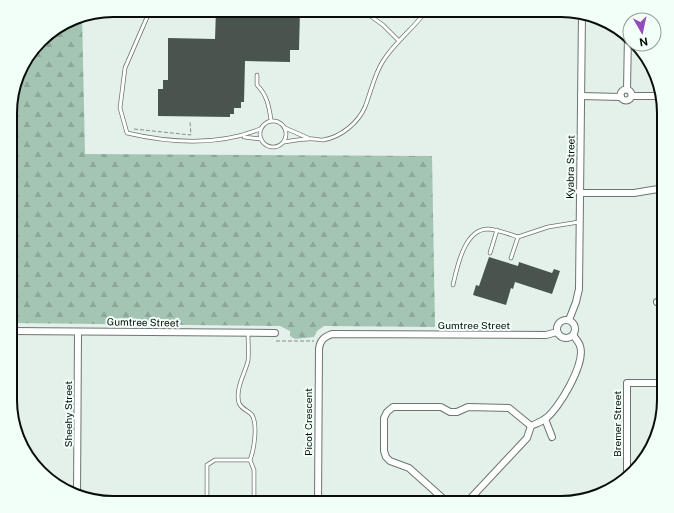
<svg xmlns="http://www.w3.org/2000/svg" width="674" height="513" viewBox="0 0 674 513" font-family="'Public Sans',sans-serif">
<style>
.forest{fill:url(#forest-firs)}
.building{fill:#4a544f}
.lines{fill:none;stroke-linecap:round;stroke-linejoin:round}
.lane-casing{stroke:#6b7670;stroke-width:4.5}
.street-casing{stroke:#6b7670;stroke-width:8}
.path{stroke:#858e89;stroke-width:1;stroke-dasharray:4 2;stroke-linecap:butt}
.lane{stroke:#fff;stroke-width:3}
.street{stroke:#fff;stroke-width:6}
.labels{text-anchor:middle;stroke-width:4;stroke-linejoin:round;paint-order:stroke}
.street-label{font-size:10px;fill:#090d0b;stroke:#f2fff8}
.rim{fill:none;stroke:#090d0b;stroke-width:2}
</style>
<defs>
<pattern id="forest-firs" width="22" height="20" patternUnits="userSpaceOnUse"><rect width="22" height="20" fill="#a5c5b4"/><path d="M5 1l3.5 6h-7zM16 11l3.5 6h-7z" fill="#8da899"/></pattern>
</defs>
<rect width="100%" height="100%" fill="#e4f1ea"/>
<path class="forest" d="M82 15 85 154 432 156 435 327 324 326 317 331 314 337 295 339 290 336V331L280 326 10 323 11 99 24 62 45 35Z"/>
<g class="building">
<path d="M216 10H300L299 50H290V62L245 61 244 102H241V108H234V114H230V117L158 116V89H163V80H168V38L215 39Z"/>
<path d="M489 257 518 266 519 262 552 273 554 269 560 271 552 294 515 282 513 289 511 288 506 305 473 295 476 285 479 286Z"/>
</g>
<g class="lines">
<g class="lane-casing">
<g id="lane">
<path d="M154 10 148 15 125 68 120 108 127 133C170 143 218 146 260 129"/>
<path d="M362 10 383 25 398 40"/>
<path d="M257 75V85C267 95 269 106 271 120"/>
<circle cx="273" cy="134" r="13"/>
<path d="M285 128 308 138"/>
<path d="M244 137 261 139"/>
<path d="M284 142C292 141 300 139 308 139 313 138 318 140 323 140 341 137 358 123 365 107 371 92 374 75 383 61 395 42 414 28 427 10"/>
<path d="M490 253 497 230"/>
<path d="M511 258 518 237 548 227 579 222"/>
<path d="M453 285C457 268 464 229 488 229 499 230 509 234 518 237"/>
<path d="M248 333C248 342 249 352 248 361 245 373 235 389 239 403 242 410 248 410 252 415 258 425 254 450 250 460L254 470V503"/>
<path d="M207 503V465L215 460H250"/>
</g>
</g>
<g class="street-casing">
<g id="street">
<path d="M627 89 628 35"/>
<circle cx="626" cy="95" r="5.5"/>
<path d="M581 96 621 97"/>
<path d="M632 96H660"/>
<path d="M580 193H634L664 188"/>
<path d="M657 302 664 298"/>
<circle cx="566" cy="329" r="9"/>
<path d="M569 320 576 302 579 289 582 13"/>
<path d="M10 331 275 333"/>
<path d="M545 419 552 437"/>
<path d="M627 477V383H664"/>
<path d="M77 496 78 332"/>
<path d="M318 503 319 349C320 340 324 337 332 334L546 335 557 332"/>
<path d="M448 503 409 468 390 461 386 457 384 451V418L387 412 393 407H441L450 412H457L468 407 509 408 531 426"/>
<path d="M454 503H463"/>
<path d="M463 503 469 500 527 438 531 426C535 424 541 422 545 419 559 409 586 363 580 346 579 342 575 338 573 335"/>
</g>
</g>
<g class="path">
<path d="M134 129 191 135 190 122"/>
<path d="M276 341H314"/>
</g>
<use href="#lane" class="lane"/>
<use href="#street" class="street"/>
</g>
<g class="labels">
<g class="street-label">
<text transform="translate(570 167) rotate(-89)" y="4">Kyabra Street</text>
<text transform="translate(143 322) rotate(1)" y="4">Gumtree Street</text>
<text x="474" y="329">Gumtree Street</text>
<text transform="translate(68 414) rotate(-90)" y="4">Sheehy Street</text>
<text transform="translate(308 422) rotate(-90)" y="4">Picot Crescent</text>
<text transform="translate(617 424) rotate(-90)" y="4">Bremer Street</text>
</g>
</g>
<path d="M0 0H674V513H0ZM113 17H561A96 96 0 0 1 657 113V400A96 96 0 0 1 561 496H113A96 96 0 0 1 17 400V113A96 96 0 0 1 113 17Z" fill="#f2fff8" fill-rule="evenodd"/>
<path class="rim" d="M113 17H561A96 96 0 0 1 657 113V400A96 96 0 0 1 561 496H113A96 96 0 0 1 17 400V113A96 96 0 0 1 113 17Z"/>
<g transform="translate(642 32) rotate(171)"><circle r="19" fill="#f2fff8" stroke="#959e99"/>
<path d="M0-3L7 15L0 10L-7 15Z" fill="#9549ba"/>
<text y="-6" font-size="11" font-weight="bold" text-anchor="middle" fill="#090d0b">N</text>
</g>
</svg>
